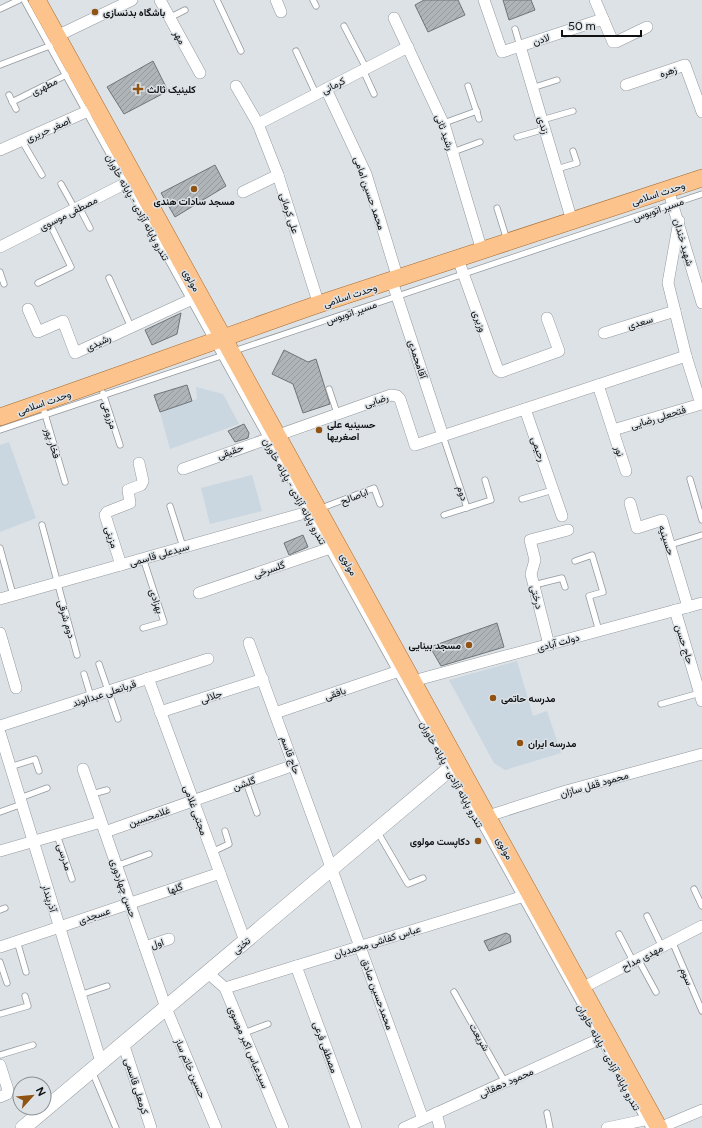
<svg xmlns="http://www.w3.org/2000/svg" width="702" height="1128" viewBox="0 0 702 1128" font-family="Figtree,Vazirmatn,sans-serif">
<style>
.built{fill:#cad6e0}
.building{fill:url(#building-hatch);stroke:#6f7479}
.lines{fill:none;stroke-linecap:round;stroke-linejoin:round}
.service-casing{stroke:#94999e;stroke-width:7}
.minor-casing{stroke:#94999e;stroke-width:12}
.secondary-casing{stroke:#94999e;stroke-width:16}
.primary-casing{stroke:#a86b30;stroke-width:18}
.service{stroke:#fff;stroke-width:5.5}
.minor{stroke:#fff;stroke-width:11}
.secondary{stroke:#fff;stroke-width:15}
.primary{stroke:#fcc38c;stroke-width:17}
.poi-dot{fill:#905314;stroke:#dce2e6;stroke-width:1.5}
.labels{text-anchor:middle;stroke-width:3;stroke-linejoin:round;paint-order:stroke}
.poi-label{font-size:10px;font-weight:bold;fill:#0f1113;stroke:#dce2e6;text-anchor:start}
.street-label{font-size:10px;fill:#0f1113;stroke:#dce2e6}
</style>
<defs>
<pattern id="building-hatch" width="6" height="6" patternUnits="userSpaceOnUse"><rect width="6" height="6" fill="#afb4b9"/><path d="M-1 1l2-2M0 6l6-6M5 7l2-2" fill="none" stroke="#959a9e"/></pattern>
</defs>
<rect width="100%" height="100%" fill="#dce2e6"/>
<g class="built">
<path d="M196 387 223 394 239 424 170 449 160 412 197 399Z"/>
<path d="M9 442 36 518 0 532V445Z"/>
<path d="M252 475 262 511 210 524 201 488Z"/>
<path d="M517 661 533 716 547 711 561 753 505 770 494 763 449 680Z"/>
</g>
<g class="building">
<path d="M424 0H458L465 15 428 32 415 5Z"/>
<path d="M503 0H531L535 10 509 20Z"/>
<path d="M153 61 168 91 124 114 107 87Z"/>
<path d="M215 165 226 186 175 217 161 193Z"/>
<path d="M181 313 177 334 152 345 145 330Z"/>
<path d="M284 350 308 362 316 359 330 404 303 413 293 384 272 374Z"/>
<path d="M187 385 192 401 160 412 154 395Z"/>
<path d="M244 424 249 433 248 438 235 442 228 431Z"/>
<path d="M303 535 308 547 289 555 284 543Z"/>
<path d="M497 623 504 647 441 666 430 647Z"/>
<path d="M506 933 510 935 511 942 489 951 484 941Z"/>
</g>
<g class="lines">
<g class="service-casing">
<g id="service">
<path d="M24 0 649 1128"/>
<path d="M217 0 241 51"/>
<path d="M313 0 316 6"/>
<path d="M0 9 19 0"/>
<path d="M169 18 185 10"/>
<path d="M344 26 366 68"/>
<path d="M515 29 520 46"/>
<path d="M296 51 316 94"/>
<path d="M0 65 52 45"/>
<path d="M363 70 374 94"/>
<path d="M468 86 479 119"/>
<path d="M532 88 557 80"/>
<path d="M9 95 16 109"/>
<path d="M12 102 68 74"/>
<path d="M542 120 573 111"/>
<path d="M444 123 477 111"/>
<path d="M517 137 545 129"/>
<path d="M22 141 42 175"/>
<path d="M453 152 480 142"/>
<path d="M557 169 577 163 573 151"/>
<path d="M61 184 75 209"/>
<path d="M79 207 90 228"/>
<path d="M497 208 507 240"/>
<path d="M0 272 4 284"/>
<path d="M109 278 131 327"/>
<path d="M38 283 71 267 49 222"/>
<path d="M234 351 702 194"/>
<path d="M329 389 337 413"/>
<path d="M103 393 120 445"/>
<path d="M42 404 65 482"/>
<path d="M0 430 224 355"/>
<path d="M443 436 467 508"/>
<path d="M690 479 702 520"/>
<path d="M522 499 553 490"/>
<path d="M170 506 183 547"/>
<path d="M319 509 374 488 380 504"/>
<path d="M444 515 491 500 485 480"/>
<path d="M42 525 77 655"/>
<path d="M670 545 702 535"/>
<path d="M0 548 13 595"/>
<path d="M575 561 592 555 603 592 589 596 599 631"/>
<path d="M534 585 562 578 565 587"/>
<path d="M143 628 164 622 143 558"/>
<path d="M99 664 118 719"/>
<path d="M84 674 91 697"/>
<path d="M661 704 700 693"/>
<path d="M10 767 35 759 39 771"/>
<path d="M246 782 257 813"/>
<path d="M92 794 107 790"/>
<path d="M20 798 47 788"/>
<path d="M0 812 22 804"/>
<path d="M377 831 408 884 423 878"/>
<path d="M57 835 72 879"/>
<path d="M212 852 229 844 225 831"/>
<path d="M116 866 149 854"/>
<path d="M694 889 702 906"/>
<path d="M0 910 5 908"/>
<path d="M647 916 662 947"/>
<path d="M619 934 633 961"/>
<path d="M17 941 26 972"/>
<path d="M672 941 702 1011"/>
<path d="M638 959 656 992"/>
<path d="M0 962 7 983"/>
<path d="M454 992 505 1082"/>
<path d="M80 995 107 986"/>
<path d="M0 1014 28 1006 25 996"/>
<path d="M244 1033 268 1024"/>
<path d="M0 1055 33 1045"/>
<path d="M92 1071 116 1128"/>
<path d="M547 1113 550 1128"/>
</g>
</g>
<g class="minor-casing">
<g id="minor">
<path d="M160 0 200 73"/>
<path d="M276 0 281 12"/>
<path d="M484 0 502 52 603 19"/>
<path d="M595 0 613 42H616L647 27"/>
<path d="M394 18 445 127 482 251"/>
<path d="M57 36 132 0"/>
<path d="M520 46 572 221"/>
<path d="M626 85 685 65 702 112"/>
<path d="M236 86 258 124 278 175 319 305"/>
<path d="M326 89 366 174 398 279"/>
<path d="M258 124 408 47"/>
<path d="M0 150 97 107"/>
<path d="M668 189 702 303"/>
<path d="M243 192 278 175"/>
<path d="M0 247 136 178"/>
<path d="M458 259 498 370 501 372 559 351 547 318"/>
<path d="M392 281 443 436"/>
<path d="M28 309 38 332 63 321 75 353 201 295"/>
<path d="M604 333 675 311"/>
<path d="M598 385 626 471"/>
<path d="M525 409 562 516"/>
<path d="M613 430 701 404 686 356 668 283 679 221"/>
<path d="M183 469 391 395 397 396 400 399 415 445 686 356"/>
<path d="M630 503 637 528 662 520 688 607"/>
<path d="M121 565 105 515 107 512 130 503 128 490 141 485 143 481 139 463"/>
<path d="M199 593 339 545"/>
<path d="M0 599 319 509"/>
<path d="M675 610 702 701"/>
<path d="M0 633 16 688"/>
<path d="M249 643 423 1119"/>
<path d="M549 645 531 574 535 560 530 540 568 530"/>
<path d="M148 678 245 941"/>
<path d="M413 681 702 603"/>
<path d="M160 712 263 679"/>
<path d="M275 713 396 672"/>
<path d="M0 726 208 659"/>
<path d="M0 733 101 1062"/>
<path d="M83 769 166 1008 216 1128"/>
<path d="M488 816 566 791 702 754"/>
<path d="M105 832 294 765"/>
<path d="M0 851 101 822"/>
<path d="M0 947 220 873"/>
<path d="M145 947 169 939"/>
<path d="M296 966 356 1128"/>
<path d="M208 973 225 988 283 1128"/>
<path d="M225 988 531 894"/>
<path d="M582 988 702 926"/>
<path d="M123 1043 151 1128"/>
<path d="M0 1065 8 1090 7 1094 0 1097"/>
<path d="M436 1113 440 1128"/>
<path d="M404 1128 608 1035"/>
<path d="M607 1128 654 1118"/>
<path d="M659 1128 702 1110"/>
</g>
</g>
<g class="secondary-casing">
<path id="secondary" d="M23 1128 458 762"/>
</g>
<g class="primary-casing">
<g id="primary">
<path d="M37 0 659 1128"/>
<path d="M0 417C106 381 210 342 316 305 444 262 574 221 702 178"/>
</g>
</g>
<use href="#service" class="service"/>
<use href="#minor" class="minor"/>
<use href="#secondary" class="secondary"/>
<use href="#primary" class="primary"/>
</g>
<g class="poi-dot">
<circle cx="95" cy="12" r="4"/>
<path d="M136 83h4v4h4v4h-4v4h-4v-4h-4v-4h4z"/>
<circle cx="194" cy="189" r="4"/>
<circle cx="319" cy="430" r="4"/>
<circle cx="469" cy="645" r="4"/>
<circle cx="493" cy="698" r="4"/>
<circle cx="520" cy="743" r="4"/>
<circle cx="478" cy="841" r="4"/>
</g>
<g class="labels">
<g class="poi-label">
<text x="103" y="16">باشگاه بدنسازی</text>
<text x="147" y="93">کلینیک ثالث</text>
<text x="194" y="205" text-anchor="middle">مسجد سادات هندی</text>
<text x="327" y="428">حسینیه علی<tspan x="327" dy="12">اصغریها</tspan></text>
<text x="461" y="649" text-anchor="end">مسجد بینایی</text>
<text x="501" y="702">مدرسه حاتمی</text>
<text x="528" y="747">مدرسه ایران</text>
<text x="470" y="845" text-anchor="end">دکاپست مولوی</text>
</g>
<g class="street-label">
<text transform="translate(180 37) rotate(61)" y="4">مهر</text>
<text transform="translate(541 39) rotate(-18)" y="4">لادن</text>
<text transform="translate(668 71) rotate(-19)" y="4">زهره</text>
<text transform="translate(333 85) rotate(-27)" y="4">کرمانی</text>
<text transform="translate(44 86) rotate(-26)" y="4">مطهری</text>
<text transform="translate(544 125) rotate(74)" y="4">زندی</text>
<text transform="translate(48 129) rotate(-24)" y="4">اصغر حریری</text>
<text transform="translate(445 132) rotate(70)" y="4">رشید ثانی</text>
<text transform="translate(370 193) rotate(71)" y="4">محمد حسین امامی</text>
<text transform="translate(658 193) rotate(-18)" y="4">وحدت اسلامی</text>
<text transform="translate(138 207) rotate(61)" y="4">تندرو پایانه آزادی - پایانه خاوران</text>
<text transform="translate(658 209) rotate(-19)" y="4">مسیر اتوبوس</text>
<text transform="translate(68 213) rotate(-27)" y="4">مصطفی موسوی</text>
<text transform="translate(290 213) rotate(72)" y="4">علی کرمانی</text>
<text transform="translate(684 242) rotate(74)" y="4">شهید خندان</text>
<text transform="translate(192 280) rotate(61)" y="4">مولوی</text>
<text transform="translate(350 295) rotate(-18)" y="4">وحدت اسلامی</text>
<text transform="translate(351 312) rotate(-19)" y="4">مسیر اتوبوس</text>
<text transform="translate(480 321) rotate(71)" y="4">وزیری</text>
<text transform="translate(640 322) rotate(-17)" y="4">سعدی</text>
<text transform="translate(98 342) rotate(-25)" y="4">رشیدی</text>
<text transform="translate(418 359) rotate(72)" y="4">آقامحمدی</text>
<text transform="translate(376 400) rotate(-18)" y="4">رضایی</text>
<text transform="translate(44 402) rotate(-19)" y="4">وحدت اسلامی</text>
<text transform="translate(110 415) rotate(72)" y="4">مزروعی</text>
<text transform="translate(658 417) rotate(-17)" y="4">فتحعلی رضایی</text>
<text transform="translate(53 443) rotate(73)" y="4">فخار پور</text>
<text transform="translate(539 449) rotate(71)" y="4">رحیمی</text>
<text transform="translate(230 451) rotate(-20)" y="4">حقیقی</text>
<text transform="translate(620 451) rotate(72)" y="4">نور</text>
<text transform="translate(295 491) rotate(61)" y="4">تندرو پایانه آزادی - پایانه خاوران</text>
<text transform="translate(463 493) rotate(72)" y="4">دوم</text>
<text transform="translate(354 496) rotate(-21)" y="4">اباصالح</text>
<text transform="translate(112 537) rotate(72)" y="4">مزینی</text>
<text transform="translate(667 540) rotate(72)" y="4">حسینیه</text>
<text transform="translate(159 554) rotate(-16)" y="4">سیدعلی قاسمی</text>
<text transform="translate(349 564) rotate(61)" y="4">مولوی</text>
<text transform="translate(269 569) rotate(-19)" y="4">گلسرخی</text>
<text transform="translate(537 597) rotate(76)" y="4">درختی</text>
<text transform="translate(157 601) rotate(72)" y="4">بهزادی</text>
<text transform="translate(67 619) rotate(74)" y="4">دوم شرقی</text>
<text transform="translate(558 642) rotate(-15)" y="4">دولت آبادی</text>
<text transform="translate(685 644) rotate(73)" y="4">حاج حسن</text>
<text transform="translate(104 693) rotate(-18)" y="4">قربانعلی عبدالوند</text>
<text transform="translate(335 693) rotate(-19)" y="4">بافقی</text>
<text transform="translate(211 696) rotate(-18)" y="4">جلالی</text>
<text transform="translate(291 755) rotate(70)" y="4">حاج قاسم</text>
<text transform="translate(452 774) rotate(61)" y="4">تندرو پایانه آزادی - پایانه خاوران</text>
<text transform="translate(244 783) rotate(-19)" y="4">گلشن</text>
<text transform="translate(594 784) rotate(-16)" y="4">محمود قفل سازان</text>
<text transform="translate(196 810) rotate(70)" y="4">مجتبی غلامی</text>
<text transform="translate(149 816) rotate(-19)" y="4">غلامحسین</text>
<text transform="translate(505 848) rotate(61)" y="4">مولوی</text>
<text transform="translate(65 857) rotate(72)" y="4">مدرسی</text>
<text transform="translate(124 888) rotate(71)" y="4">حسن چهاردوری</text>
<text transform="translate(175 888) rotate(-19)" y="4">گلها</text>
<text transform="translate(50 898) rotate(73)" y="4">آذرپندار</text>
<text transform="translate(94 915) rotate(-19)" y="4">عسجدی</text>
<text transform="translate(377 941) rotate(-17)" y="4">عباس کفاشی محمدیان</text>
<text transform="translate(157 943) rotate(-18)" y="4">اول</text>
<text transform="translate(241 945) rotate(-40)" y="4">تختی</text>
<text transform="translate(642 957) rotate(-27)" y="4">مهدی مداح</text>
<text transform="translate(687 976) rotate(67)" y="4">سوم</text>
<text transform="translate(378 994) rotate(70)" y="4">محمدحسین صادق</text>
<text transform="translate(480 1037) rotate(60)" y="4">شریعت</text>
<text transform="translate(249 1047) rotate(67)" y="4">سیدعباس اکبر موسوی</text>
<text transform="translate(326 1047) rotate(70)" y="4">مصطفی فرعی</text>
<text transform="translate(609 1057) rotate(61)" y="4">تندرو پایانه آزادی - پایانه خاوران</text>
<text transform="translate(191 1068) rotate(67)" y="4">حسین خاتم ساز</text>
<text transform="translate(506 1082) rotate(-24)" y="4">محمود دهقانی</text>
<text transform="translate(137 1086) rotate(72)" y="4">کرمعلی قاسمی</text>
</g>
</g>
<g transform="translate(32 1096) rotate(63)"><circle r="19" fill="#dce2e6" stroke="#8a8e92"/>
<path d="M0-3L7 15L0 10L-7 15Z" fill="#905314"/>
<text y="-6" font-size="11" font-weight="bold" text-anchor="middle" fill="#0f1113">N</text>
</g>
<path d="M562 30v6h79v-6" fill="none" stroke="#0f1113" stroke-width="2"/>
<text x="568" y="30" font-size="12" fill="#0f1113" stroke="#dce2e6" stroke-width="3" paint-order="stroke">50 m</text>
</svg>
